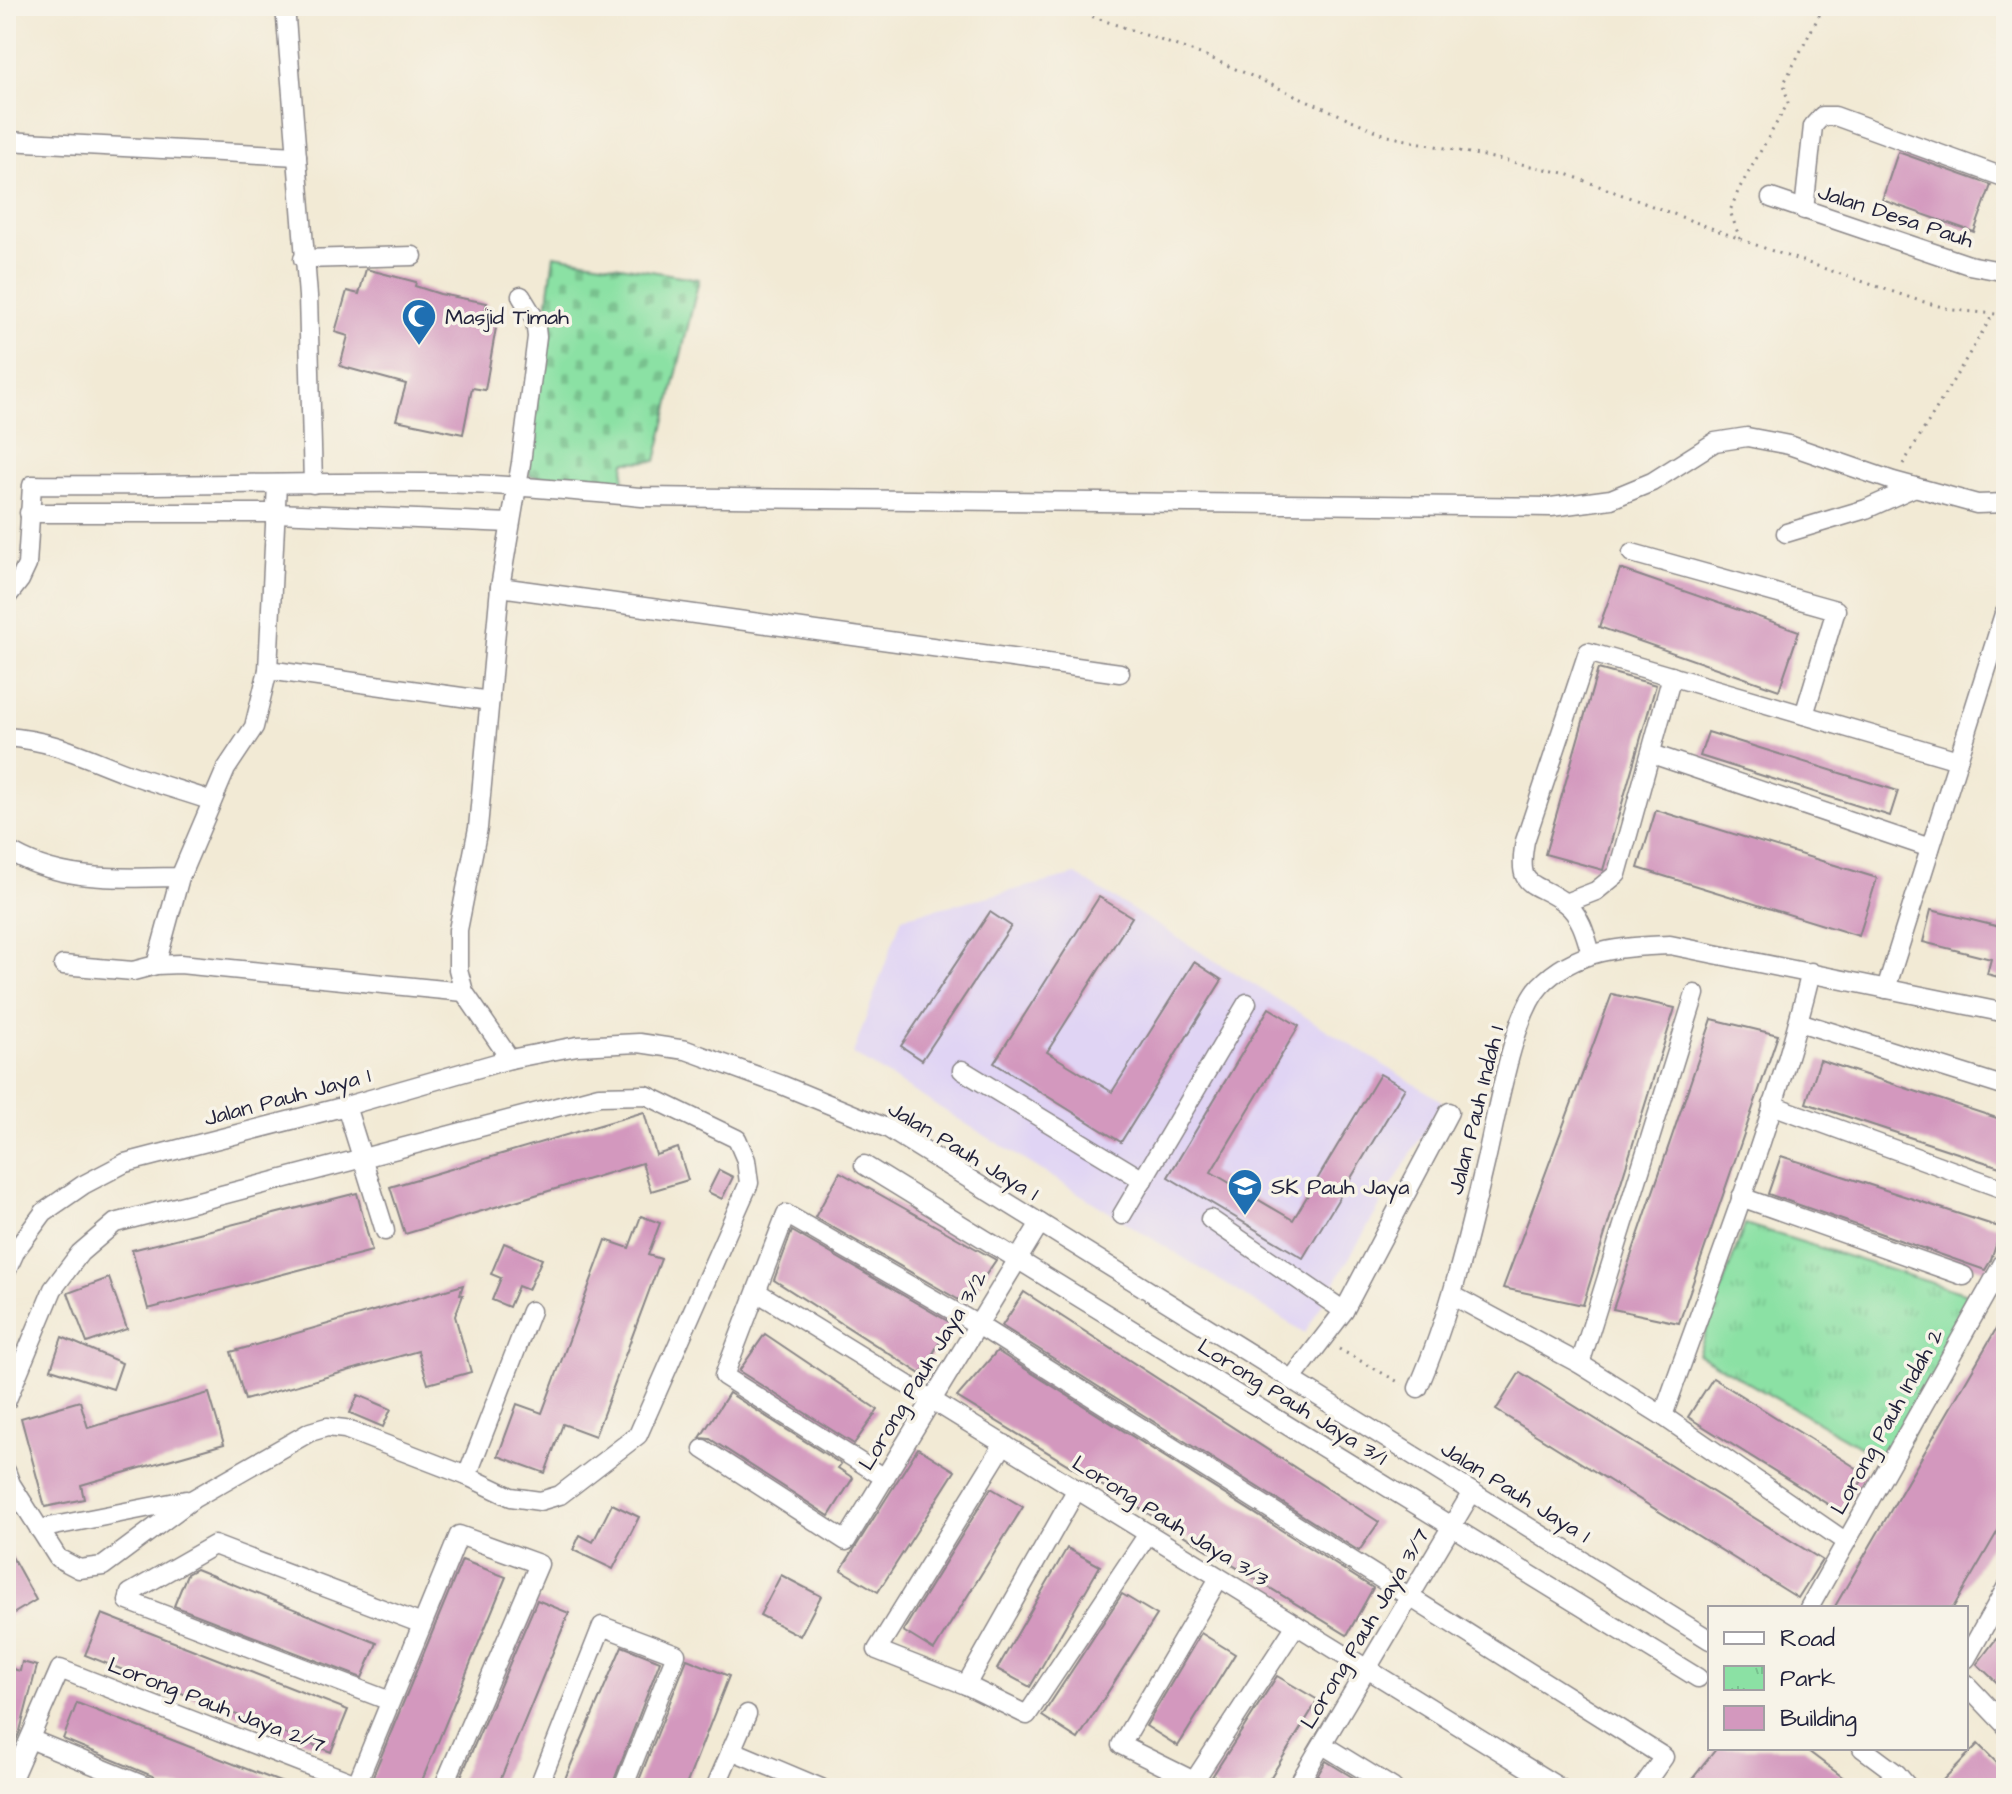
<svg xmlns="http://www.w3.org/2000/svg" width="2012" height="1794" viewBox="0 0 2012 1794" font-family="'Architects Daughter',sans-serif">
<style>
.built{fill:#e0d4f4}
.cemetery{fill:url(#cemetery-stones);stroke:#568270;stroke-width:2}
.park{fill:url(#park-tufts);stroke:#568270;stroke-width:2}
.building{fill:#d398be}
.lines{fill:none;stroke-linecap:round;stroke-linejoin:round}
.minor-casing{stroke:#8a8688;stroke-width:21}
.path{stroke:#8a8688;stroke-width:3;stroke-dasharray:2 6;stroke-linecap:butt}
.minor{stroke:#fff;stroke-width:18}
.labels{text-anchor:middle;stroke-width:7;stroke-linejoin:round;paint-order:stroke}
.street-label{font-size:22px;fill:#22223b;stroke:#f7f3e8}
.poi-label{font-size:22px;fill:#22223b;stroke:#f7f3e8;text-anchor:start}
</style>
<defs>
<pattern id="cemetery-stones" width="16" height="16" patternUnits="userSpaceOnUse" patternTransform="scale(2)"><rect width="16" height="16" fill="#8be1a4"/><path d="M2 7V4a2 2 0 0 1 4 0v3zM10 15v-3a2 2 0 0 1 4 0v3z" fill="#78c18e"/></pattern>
<pattern id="park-tufts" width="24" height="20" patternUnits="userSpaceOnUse" patternTransform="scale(2)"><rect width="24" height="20" fill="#8be1a4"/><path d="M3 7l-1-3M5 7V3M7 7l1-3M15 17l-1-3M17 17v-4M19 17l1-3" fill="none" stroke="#78c18e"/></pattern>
</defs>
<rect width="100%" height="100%" fill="#f7f3e8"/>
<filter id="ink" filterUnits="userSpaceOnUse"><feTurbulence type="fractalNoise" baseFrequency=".0125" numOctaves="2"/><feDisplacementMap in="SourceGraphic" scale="16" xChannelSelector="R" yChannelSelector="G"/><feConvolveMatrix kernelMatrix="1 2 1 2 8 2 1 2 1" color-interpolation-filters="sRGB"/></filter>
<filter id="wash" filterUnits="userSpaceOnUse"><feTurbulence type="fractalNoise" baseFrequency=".006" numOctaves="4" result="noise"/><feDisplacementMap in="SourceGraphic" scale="32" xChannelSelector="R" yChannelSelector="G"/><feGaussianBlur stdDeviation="1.8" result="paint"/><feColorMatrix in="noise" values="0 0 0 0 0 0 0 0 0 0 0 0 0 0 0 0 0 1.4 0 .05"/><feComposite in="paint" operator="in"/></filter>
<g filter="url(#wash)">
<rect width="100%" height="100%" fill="#f2ead5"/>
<path class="built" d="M1076 875 1442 1101 1305 1333 853 1054 902 917Z"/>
<path class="cemetery" d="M554 255 699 279 656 461 625 462 623 481 530 476 528 455Z"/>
<path class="park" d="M1745 1224 1986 1300 1894 1466 1698 1354Z"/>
<g id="blocks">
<g class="building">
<path d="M1898 152 1991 185 1974 232 1882 200Z"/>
<path d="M366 269 416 282 415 286 440 294 487 303 483 320 497 322 485 390 472 388 463 434 396 420 406 384 340 366 348 336 335 332 347 291 359 294Z"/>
<path d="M1620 569 1799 631 1779 690 1599 627Z"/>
<path d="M1598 669 1656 685 1603 870 1545 854Z"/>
<path d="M1708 732 1898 791 1890 816 1700 756Z"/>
<path d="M1656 810 1877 878 1859 936 1638 868Z"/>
<path d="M1099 897 1132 917 1047 1052 1112 1092 1194 962 1222 980 1121 1142 994 1063Z"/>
<path d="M1931 910 2000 927 2002 922H2006V979L1987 974 1991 959 1923 942Z"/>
<path d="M990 912 1011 926 922 1060 901 1046Z"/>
<path d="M1612 994 1675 1008 1583 1305 1503 1288Z"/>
<path d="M1269 1008 1299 1026 1211 1172 1293 1220 1380 1074 1405 1088 1303 1258 1168 1177Z"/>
<path d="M1712 1019 1778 1035 1679 1323 1613 1309Z"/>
<path d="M1820 1060 2006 1121V1169L1806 1103Z"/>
<path d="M644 1112 656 1155 678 1148 688 1180 651 1191 642 1163 405 1234 390 1187Z"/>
<path d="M1781 1156 2002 1228 1991 1260 1985 1270 1768 1194Z"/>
<path d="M719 1170 733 1177 722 1199 708 1192Z"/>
<path d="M840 1172 996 1260 966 1304 815 1217Z"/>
<path d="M357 1193 372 1251 148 1309 132 1250Z"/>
<path d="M641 1216 660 1223 648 1255 661 1259 595 1436 563 1424 545 1473 498 1456 517 1404 542 1413 606 1240 629 1248Z"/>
<path d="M792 1231 951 1323 921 1374 774 1280Z"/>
<path d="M504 1243 542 1259 528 1290 518 1286 509 1307 492 1300 501 1278 491 1274Z"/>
<path d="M109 1278 127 1329 87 1343 68 1293Z"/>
<path d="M463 1285 460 1294 463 1295 455 1316 471 1372 428 1384 418 1351 245 1400 231 1352Z"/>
<path d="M1024 1292 1379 1522 1359 1551 1002 1326Z"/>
<path d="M2006 1312V1517L1953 1608H1834Z"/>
<path d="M765 1334 878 1410 854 1444 739 1371Z"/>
<path d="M62 1337 122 1363 113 1389 51 1369Z"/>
<path d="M997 1351 1373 1588 1347 1635 957 1397Z"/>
<path d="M1520 1372 1822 1560 1798 1598 1496 1410Z"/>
<path d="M1713 1378 1866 1474 1842 1513 1688 1417Z"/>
<path d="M209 1393 224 1444 81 1485 84 1499 45 1507 21 1418 80 1401 88 1428Z"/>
<path d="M729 1393 841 1464 838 1468 853 1478 829 1516 710 1439 700 1438Z"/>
<path d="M358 1395 391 1409 383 1427 350 1413Z"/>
<path d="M918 1448 955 1471 878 1592 841 1570Z"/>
<path d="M991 1488 1023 1507 934 1650 903 1631Z"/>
<path d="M612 1504 639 1517 613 1569 573 1550 580 1535 593 1542Z"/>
<path d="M6 1546 36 1600 6 1618Z"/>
<path d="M1067 1548 1100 1566 1030 1687 997 1669Z"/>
<path d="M462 1560 506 1577 419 1788H368Z"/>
<path d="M196 1569 377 1643 362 1678 174 1606 187 1574Z"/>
<path d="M781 1575 821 1596 800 1636 760 1615Z"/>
<path d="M1122 1594 1157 1615 1078 1739 1042 1716Z"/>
<path d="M537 1600 569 1613 497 1788H456Z"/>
<path d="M102 1614 348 1710 331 1752 85 1655Z"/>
<path d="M1201 1633 1235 1654 1178 1746 1146 1726Z"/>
<path d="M1996 1639 2006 1648V1691L1977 1664Z"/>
<path d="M622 1646 660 1661 611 1788H561Z"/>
<path d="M687 1659 729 1676 685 1788H636Z"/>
<path d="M22 1662 37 1666 20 1731 6 1763V1667L20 1671Z"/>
<path d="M1277 1676 1318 1700 1264 1788H1217L1208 1783Z"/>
<path d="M77 1703 293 1787V1788L162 1787 155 1777 63 1739Z"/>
<path d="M1978 1744 2006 1772V1788H1952L1943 1780Z"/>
<path d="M1717 1748H1804L1857 1788H1769L1757 1779 1750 1788H1685Z"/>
<path d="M1326 1761 1370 1788H1310Z"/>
</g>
</g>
</g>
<g filter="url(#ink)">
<use href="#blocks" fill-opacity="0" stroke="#8a8688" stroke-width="2"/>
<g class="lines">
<g class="minor-casing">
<g id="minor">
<path d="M285 6 308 296 313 484"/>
<path d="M6 141 297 156"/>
<path d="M1771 198 1969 265 2006 272"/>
<path d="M1804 210 1813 126 1822 116H1835L2006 178"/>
<path d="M303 259 413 256"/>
<path d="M29 513H277L510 523"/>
<path d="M1786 533 1866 509 1915 487"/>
<path d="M1632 553 1836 610 1804 715"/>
<path d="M500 587 1120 673"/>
<path d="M6 598 20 580 27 565 32 485C166 487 300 481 435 483 504 484 573 491 642 497L1551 507 1611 499 1652 482 1715 442 1747 437 1789 445 1893 481 1977 504 2006 503"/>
<path d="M268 670 490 701"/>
<path d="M6 737C51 740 82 756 124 772 153 783 183 791 212 801"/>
<path d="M1652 754 1930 848"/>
<path d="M6 849C58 883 121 878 180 877"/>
<path d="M1565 903 1596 891 1617 874 1672 676"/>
<path d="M1591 954C1586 936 1581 915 1565 903 1533 879 1516 892 1525 841L1588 652 1958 760"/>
<path d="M63 965 133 971 156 965 180 964 464 992"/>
<path d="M156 965 180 877 226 769 254 727 268 670 277 484"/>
<path d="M1886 989 2004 614"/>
<path d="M1799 1022 2006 1087"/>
<path d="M510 1059 464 992 458 969V930L478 828 500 587 521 463 537 337 535 319 521 296"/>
<path d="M962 1070 1143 1180"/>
<path d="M1772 1105 2006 1190"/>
<path d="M346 1106 385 1231"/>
<path d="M864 1165 1698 1678"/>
<path d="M1741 1197 1964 1276"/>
<path d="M1122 1215 1247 1003"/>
<path d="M1210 1219 1344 1311"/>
<path d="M6 1272 16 1250 44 1212 83 1185 125 1163 346 1106 510 1059 577 1046 639 1043 686 1050 782 1085 889 1129 1710 1640"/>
<path d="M757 1292 1560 1788"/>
<path d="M1452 1295 1580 1364 1663 1416 1846 1542"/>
<path d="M1580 1364 1695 994"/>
<path d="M1291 1380 1344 1311 1449 1112"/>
<path d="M1418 1388C1450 1315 1468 1237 1486 1160 1496 1118 1513 1015 1540 986 1575 949 1622 947 1670 945L2006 1013"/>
<path d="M6 1402 53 1289 80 1253 115 1223 599 1096 646 1095 737 1139 746 1160 749 1183 638 1435 560 1495 540 1501 511 1497 467 1476 345 1429 327 1427 310 1432 193 1499 103 1566 79 1569 58 1558 11 1484 6 1471"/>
<path d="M1663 1416C1715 1269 1774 1123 1811 972"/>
<path d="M1004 1444 877 1650 966 1685 1027 1715 1148 1534"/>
<path d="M703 1449 846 1541 1040 1223"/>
<path d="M467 1476 531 1311"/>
<path d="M885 1478 724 1376 786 1214 978 1325 1664 1757 1642 1788"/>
<path d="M39 1529 186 1500"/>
<path d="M1219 1578 1121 1745 1194 1781 1296 1625"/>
<path d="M1809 1608 2006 1258"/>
<path d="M1966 1659 2006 1588"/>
<path d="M1966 1684 2006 1726"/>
<path d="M966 1685 1077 1489"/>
<path d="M390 1701 128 1601 130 1593 214 1545 422 1624"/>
<path d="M30 1739 150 1788"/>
<path d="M1323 1745 1393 1788"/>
<path d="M1862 1748 1897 1774 1909 1788"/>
<path d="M731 1750 821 1788"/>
<path d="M8 1788 60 1669 356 1784"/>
<path d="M355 1788 459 1535 539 1564 443 1788"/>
<path d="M538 1788 602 1626 676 1654 623 1788"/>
<path d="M715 1788 747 1714"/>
<path d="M1296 1788 1472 1492"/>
<path d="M1880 1788 1897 1774"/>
</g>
</g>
<g class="path">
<path d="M1062 6 1206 56 1388 136 1564 173 1767 249 1917 300 1953 310 2006 315"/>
<path d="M1740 239 1730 211 1739 189 1788 103 1784 83 1824 6"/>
<path d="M1903 464 1992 316"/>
<path d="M1339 1349 1402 1384"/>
</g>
<use href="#minor" class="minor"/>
</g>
</g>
<defs>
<g id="mosque-pin" transform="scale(1.8)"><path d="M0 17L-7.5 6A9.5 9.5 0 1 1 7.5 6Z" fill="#1f6fb2" stroke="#f7f3e8"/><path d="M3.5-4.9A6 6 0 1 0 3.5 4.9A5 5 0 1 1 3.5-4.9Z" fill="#fff"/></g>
<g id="school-pin" transform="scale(1.8)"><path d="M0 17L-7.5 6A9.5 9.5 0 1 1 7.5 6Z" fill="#1f6fb2" stroke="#f7f3e8"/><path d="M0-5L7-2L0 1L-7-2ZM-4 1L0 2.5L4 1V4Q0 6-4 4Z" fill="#fff"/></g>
</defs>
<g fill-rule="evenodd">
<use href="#mosque-pin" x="419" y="316"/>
<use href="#school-pin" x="1245" y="1186"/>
</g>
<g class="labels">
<g class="street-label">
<text transform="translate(1896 215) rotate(18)" y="8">Jalan Desa Pauh</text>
<text transform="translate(287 1096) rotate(-15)" y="8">Jalan Pauh Jaya 1</text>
<text transform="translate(1475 1110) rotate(-76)" y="8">Jalan Pauh Indah 1</text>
<text transform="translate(964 1150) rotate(31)" y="8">Jalan Pauh Jaya 1</text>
<text transform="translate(922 1370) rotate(-59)" y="8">Lorong Pauh Jaya 3/2</text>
<text transform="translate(1293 1401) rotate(32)" y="8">Lorong Pauh Jaya 3/1</text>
<text transform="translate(1886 1421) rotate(-61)" y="8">Lorong Pauh Indah 2</text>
<text transform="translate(1516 1491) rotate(32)" y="8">Jalan Pauh Jaya 1</text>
<text transform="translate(1171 1520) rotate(32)" y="8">Lorong Pauh Jaya 3/3</text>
<text transform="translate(1364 1628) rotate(-59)" y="8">Lorong Pauh Jaya 3/7</text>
<text transform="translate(217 1704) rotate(21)" y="8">Lorong Pauh Jaya 2/7</text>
</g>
<g class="poi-label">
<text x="445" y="324">Masjid Timah</text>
<text x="1271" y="1194">SK Pauh Jaya</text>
</g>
</g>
<rect width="2012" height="1794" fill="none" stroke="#f7f3e8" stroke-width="32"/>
<rect x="1708" y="1606" width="260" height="144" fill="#f7f3e8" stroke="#a29fa3" stroke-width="2"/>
<rect x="1724" y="1632" width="40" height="12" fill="#ffffff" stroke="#a29fa3" stroke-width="2"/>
<text x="1780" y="1646" font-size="24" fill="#22223b">Road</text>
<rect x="1724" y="1666" width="40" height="24" fill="url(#park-tufts)" stroke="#a29fa3" stroke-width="2"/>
<text x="1780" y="1686" font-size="24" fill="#22223b">Park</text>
<rect x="1724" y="1706" width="40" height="24" fill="#d398be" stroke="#a29fa3" stroke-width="2"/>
<text x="1780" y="1726" font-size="24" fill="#22223b">Building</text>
</svg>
